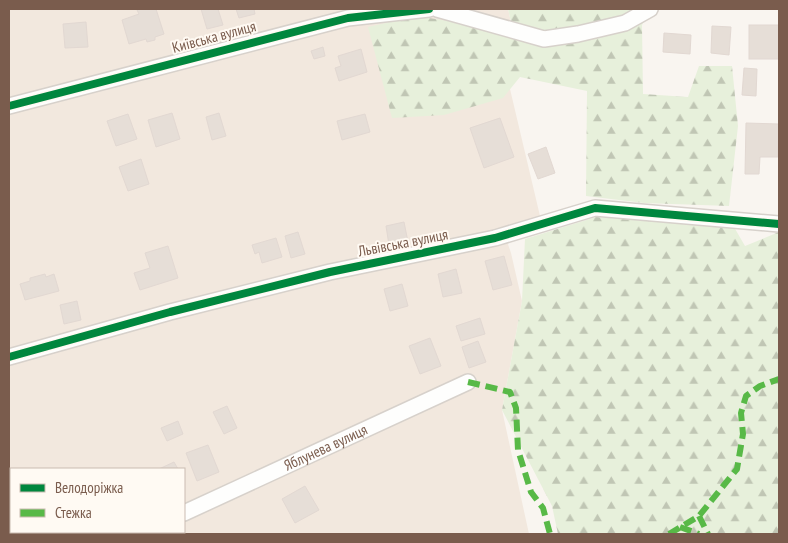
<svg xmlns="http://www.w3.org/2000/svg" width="788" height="543" viewBox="0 0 788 543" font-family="'PT Sans Narrow',sans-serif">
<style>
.residential{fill:#f2e8de;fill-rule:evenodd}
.forest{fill:url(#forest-firs)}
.building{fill:#e6ded7;stroke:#e2d8d2}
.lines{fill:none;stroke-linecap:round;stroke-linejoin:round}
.minor-casing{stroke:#d7d1cb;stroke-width:18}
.minor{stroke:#fefefd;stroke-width:15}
.quiet{stroke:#58b947;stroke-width:6;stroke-dasharray:12 6;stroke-linecap:butt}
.cycleway-casing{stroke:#fffaf3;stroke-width:11}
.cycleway{stroke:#00873e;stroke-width:8}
.labels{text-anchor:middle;stroke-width:4;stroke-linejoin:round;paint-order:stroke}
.street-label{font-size:15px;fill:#7a5c4d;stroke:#fffaf3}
</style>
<defs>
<pattern id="forest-firs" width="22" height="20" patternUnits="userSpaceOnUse" patternTransform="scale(1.25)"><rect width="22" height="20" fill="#e7f0db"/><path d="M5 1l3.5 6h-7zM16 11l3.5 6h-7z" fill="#c0c6b4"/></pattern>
</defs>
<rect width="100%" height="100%" fill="#f9f5f0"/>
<path class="residential" d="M9 9H508L513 31 510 89 540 216 502 227 511 253 522 301 502 410 529 534H9ZM11 469H184V532H11Z"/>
<g class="forest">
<path d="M508 9H651L642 25 643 94 688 97 699 66H732L738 126 729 206 644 203 586 196 587 91 520 77 503 98 444 115 392 118 368 27 416 16 513 31Z"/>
<path d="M596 217 734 227 745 246 779 232V534H558L552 506 502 410 522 301 525 239Z"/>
</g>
<g class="building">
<path d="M140 9H156L164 34 155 37V40L147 42 146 39 129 44 122 20 139 14 137 10Z"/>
<path d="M201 9H218L223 25 207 29Z"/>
<path d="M236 9H254L255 14 239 18Z"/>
<path d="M86 22 88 47 65 48 63 24Z"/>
<rect x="749" y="25" width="30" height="34"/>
<path d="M712 26 731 27 729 55 711 53Z"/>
<path d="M664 33 691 35 690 54 663 52Z"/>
<path d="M323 47 325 56 314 59 311 51Z"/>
<path d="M361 49 367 72 339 81 335 68 341 66 338 56Z"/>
<path d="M744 68 757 69 756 96 742 95Z"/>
<path d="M172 113 180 139 156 147 148 120Z"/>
<path d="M219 113 226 136 212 140 206 117Z"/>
<path d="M128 114 137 139 116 146 107 121Z"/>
<path d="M365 114 370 132 342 140 337 121Z"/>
<path d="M500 118 514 157 484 168 470 128Z"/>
<path d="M746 123 779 124 778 157H760L759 174H745Z"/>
<path d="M546 147 555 173 538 179 528 154Z"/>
<path d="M141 159 149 184 128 191 119 167Z"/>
<path d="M404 222 408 242 389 245 386 226Z"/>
<path d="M298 232 305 254 291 258 285 236Z"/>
<path d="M276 238 282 257 262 263 259 252 255 254 252 245Z"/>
<path d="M168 246 178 278 140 290 134 273 150 268 145 253Z"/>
<path d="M504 256 512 285 493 290 485 261Z"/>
<path d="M456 269 462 293 443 297 438 274Z"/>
<path d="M45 274 46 277 54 274 59 291 25 300 20 284 30 281V278Z"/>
<path d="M402 284 408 306 390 311 384 289Z"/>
<path d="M77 301 81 320 64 324 60 305Z"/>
<path d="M480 318 485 334 461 341 456 326Z"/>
<path d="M430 338 441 366 420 374 409 346Z"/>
<path d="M478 341 486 362 469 368 462 347Z"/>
<path d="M227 406 237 428 224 434 213 412Z"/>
<path d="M178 421 183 434 167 441 161 428Z"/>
<path d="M208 445 219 472 197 481 186 453Z"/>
<path d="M174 462 178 469H159Z"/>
<path d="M305 486 319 510 295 523 282 499Z"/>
</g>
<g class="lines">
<g class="minor-casing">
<g id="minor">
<path d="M437 9 544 39 578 34 625 23 650 9"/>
<path d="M9 106 348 18 429 9"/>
<path d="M9 357 170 312 330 272 495 238 595 208 779 224"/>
<path id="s1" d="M184 513 468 382"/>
<path d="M138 534 143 532"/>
</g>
</g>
<use href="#minor" class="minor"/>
<g class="quiet">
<path d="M468 382 510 392 516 408 518 450 531 492 543 508 550 534"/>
<path d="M699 516 708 534"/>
<path d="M680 527 699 534"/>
<path d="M669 534 699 516 737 469 743 434 741 413 746 396 760 386 779 379"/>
</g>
<g class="cycleway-casing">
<g id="cycleway">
<path d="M9 106 348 18 429 9"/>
<path d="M9 357 170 312 330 272 495 238 595 208 779 224"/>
</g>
</g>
<use href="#cycleway" class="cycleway"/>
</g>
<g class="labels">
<g class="street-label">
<text transform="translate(214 37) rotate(-15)" y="5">Київська вулиця</text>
<text transform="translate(403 243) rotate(-11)" y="5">Львівська вулиця</text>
<text dy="5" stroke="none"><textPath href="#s1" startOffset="156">Яблунева вулиця</textPath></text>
</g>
</g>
<rect width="788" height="543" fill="none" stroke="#7a5c4d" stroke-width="20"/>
<rect x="10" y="468" width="175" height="65" fill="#fffaf3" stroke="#cabbb1"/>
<rect x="20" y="484" width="25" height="8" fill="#00873e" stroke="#cabbb1"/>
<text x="55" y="493" font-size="15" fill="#7a5c4d">Велодоріжка</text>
<rect x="20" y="509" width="25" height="8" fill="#58b947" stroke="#cabbb1"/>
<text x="55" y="518" font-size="15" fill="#7a5c4d">Стежка</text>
</svg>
